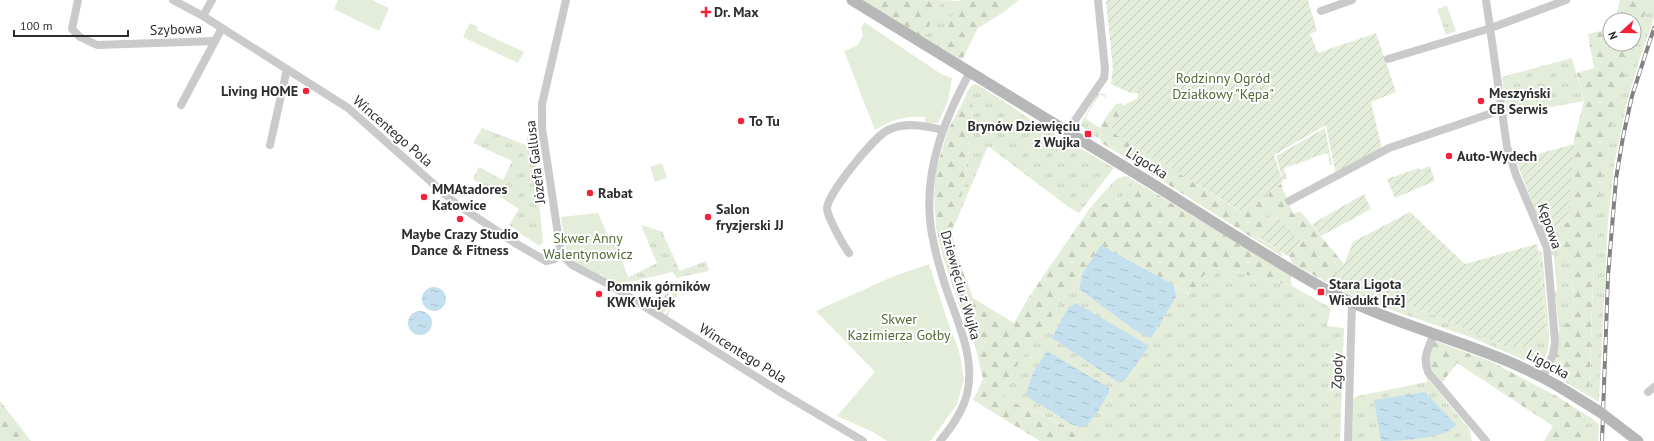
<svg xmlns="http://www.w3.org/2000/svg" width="1654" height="441" viewBox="0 0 1654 441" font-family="'PT Sans',sans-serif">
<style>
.grass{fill:url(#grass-tufts)}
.forest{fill:url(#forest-firs)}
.park{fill:#e4ecda}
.garden{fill:url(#garden-furrows)}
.water{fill:url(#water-ripples)}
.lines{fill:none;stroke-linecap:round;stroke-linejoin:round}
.street{stroke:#cacaca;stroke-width:8}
.secondary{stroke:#b7b7b7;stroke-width:11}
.rail-casing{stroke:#828282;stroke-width:4}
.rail{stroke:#fff;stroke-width:2.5;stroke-dasharray:8;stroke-linecap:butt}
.secondary-bridge{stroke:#b7b7b7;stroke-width:11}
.poi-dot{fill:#f22238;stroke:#fff;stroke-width:1.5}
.labels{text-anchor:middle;stroke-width:4;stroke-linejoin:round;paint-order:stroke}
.poi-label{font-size:14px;font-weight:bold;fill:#2d2d2d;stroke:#fff;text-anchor:start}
.street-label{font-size:14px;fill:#2d2d2d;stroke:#fff}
.park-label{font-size:14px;fill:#526c38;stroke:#fff}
</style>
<defs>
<pattern id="grass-tufts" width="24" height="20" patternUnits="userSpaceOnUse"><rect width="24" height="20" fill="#e4ecda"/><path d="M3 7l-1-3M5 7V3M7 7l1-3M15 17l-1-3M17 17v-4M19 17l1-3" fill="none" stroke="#c4cbbb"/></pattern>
<pattern id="forest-firs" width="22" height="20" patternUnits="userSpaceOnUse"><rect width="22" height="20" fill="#e4ecda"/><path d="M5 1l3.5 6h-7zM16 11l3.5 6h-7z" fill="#c4cbbb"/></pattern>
<pattern id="garden-furrows" width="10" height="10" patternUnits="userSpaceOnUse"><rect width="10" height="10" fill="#e4ecda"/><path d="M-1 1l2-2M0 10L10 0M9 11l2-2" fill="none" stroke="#c4cbbb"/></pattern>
<pattern id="water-ripples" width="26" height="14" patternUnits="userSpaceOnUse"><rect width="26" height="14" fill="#c4dfee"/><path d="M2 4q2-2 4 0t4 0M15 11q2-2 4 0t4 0" fill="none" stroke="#a9c0cc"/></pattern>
</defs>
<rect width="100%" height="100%" fill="#fff"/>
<g class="grass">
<path d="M942 0 959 1 939 47 923 38Z"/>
<path d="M1650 0H1654V18L1639 61 1627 102 1614 166 1608 221 1599 402 1589 396C1592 332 1592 266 1598 202 1605 133 1624 64 1650 0Z"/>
<path d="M1447 6 1456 31 1446 35 1437 9Z"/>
<path d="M1572 58 1584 101 1507 115 1502 77Z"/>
<path d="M976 84 999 98 1028 118 1114 168 1079 213 1070 208 988 146 952 231 965 182 970 138 972 105 967 94 965 95 971 86Z"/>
<path d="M1098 93 1105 94 1106 98 1100 94 1085 118 1100 128 1099 139 1080 125Z"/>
<path d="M530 119H532L533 140 543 243 539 246 509 225 519 209 473 179 479 167 503 180 512 161 473 143 482 128 526 145Z"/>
<path d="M1126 176 1135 181 1121 198 1090 208 1116 179Z"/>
<path d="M1268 193 1276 218 1271 223 1261 198Z"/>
<path d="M641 225 664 232 663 234 680 271 706 261 709 271 676 278 675 275 672 272 630 282 629 277 657 263Z"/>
<path d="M1101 245 1189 294 1211 266 1292 286 1331 308 1327 326 1344 328 1340 441H1082C1078 438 1074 433 1070 430 1050 415 1024 410 1003 396L1007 380 1017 365Z"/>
<path d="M1550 249 1566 253 1569 261V275L1574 295 1572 319 1559 330 1555 293 1557 290 1554 256 1551 253Z"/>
<path d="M1538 250 1542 252 1549 331C1549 343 1550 361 1536 365L1473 338 1357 298 1372 286 1398 308 1405 303 1506 347 1547 333Z"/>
<path d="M710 281 707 287C672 290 681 290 667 317L665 316 671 305 673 288H675L676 284Z"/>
<path d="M668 288H670L668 306 663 315 640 300 653 296 662 300Z"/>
<path d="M1426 376 1469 429 1472 441H1352L1353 399 1358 396 1427 382Z"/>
<path d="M1588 416 1599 424 1598 441H1587Z"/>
</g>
<g class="forest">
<path d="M860 0H942L923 38Z"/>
<path d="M961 0H1019L1001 14 978 28 962 60 939 47 959 1Z"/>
<path d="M1620 0H1650L1634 43V20H1615Z"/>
<path d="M1610 29V44H1634C1622 83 1610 122 1604 162 1592 239 1592 318 1589 396 1577 388 1552 379 1554 361 1555 350 1558 341 1559 330L1572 319 1574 294 1569 275V261L1566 254 1555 253 1552 252 1543 230 1568 222 1574 139 1584 101 1577 73 1594 68 1588 34Z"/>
<path d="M967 94 972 105 970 138 965 182 952 231 955 250 973 298 1014 323 1027 300 1090 208 1121 198 1135 181 1290 275 1292 286 1211 266 1190 294 1101 245 1007 380 1003 396C1024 410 1050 416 1070 430 1074 433 1078 438 1082 441H1040L973 400 983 379 975 345 959 305 943 257 936 228 934 194 936 170 948 130Z"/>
<path d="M1122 103 1125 106 1111 131 1241 212 1261 198 1271 223 1256 237 1280 251 1283 257 1102 143C1093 130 1108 115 1116 104Z"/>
<path d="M1281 184 1293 214 1300 211 1344 264 1334 275 1360 297 1357 298 1335 287 1292 263 1289 255 1302 242 1278 217 1276 218 1268 193Z"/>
<path d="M1435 341 1492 362 1558 397 1588 416 1587 441H1544L1553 426 1457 363 1442 383 1430 367 1427 360Z"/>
<path d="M0 401 31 441H0Z"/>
</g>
<g class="park">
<path d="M338 0H372L389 8 379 31 334 9Z"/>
<path d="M864 22 941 74 952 78 948 101 938 123H925V117C904 116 894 119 875 130L844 51 858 45 863 35 861 28Z"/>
<path d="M470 23 478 27 477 30 524 52 518 63 463 37Z"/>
<path d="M662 163 667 178 655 182 650 167Z"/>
<path d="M598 213 607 234 611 233 630 282 616 285 600 274 599 277 577 265 567 255 561 217Z"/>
<path d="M929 264 947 319 959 351 964 380 957 404 932 439 929 441H887L873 432 837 416 875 372 816 311 892 277Z"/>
</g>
<g class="garden">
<path d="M1107 0H1308L1317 31 1310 34 1318 53 1376 33 1396 92 1371 102 1382 149 1335 172 1326 125 1274 155 1283 182 1242 212 1110 131 1126 104 1138 98V93H1131L1111 84 1113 69 1106 2Z"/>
<path d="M1325 128 1332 165H1330L1328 153 1311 158V159L1284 168 1287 179 1283 180 1276 156Z"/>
<path d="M1574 144 1568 222 1543 230 1516 160Z"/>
<path d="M1430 166 1435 181 1395 198 1387 179 1419 168 1420 170Z"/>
<path d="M1364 194 1371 209 1321 236 1312 224Z"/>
<path d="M1410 212 1465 264 1537 244 1547 333 1526 347H1506L1405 303 1398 308 1372 286 1360 297 1333 275 1344 264 1353 242Z"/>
<path d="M1278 217 1302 242 1288 256 1256 236Z"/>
</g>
<g class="water">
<path d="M1101 245 1174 285 1176 297 1151 338 1136 331 1079 289 1083 273Z"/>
<circle cx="434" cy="299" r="12"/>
<path d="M1076 303 1149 346 1124 381 1118 382 1052 338 1068 308Z"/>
<circle cx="420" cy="323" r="12"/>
<path d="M1047 351 1109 388V392L1097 413 1086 426 1079 427 1069 423 1053 412 1029 398 1026 393 1033 373Z"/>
<path d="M1425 392 1456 425C1445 439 1400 441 1381 441L1374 400Z"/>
</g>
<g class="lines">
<g class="street">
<path d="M78 0 72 29 80 37 97 45 215 41"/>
<path d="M173 0 203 16 348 108 455 203 515 243 546 261 555 259 560 251"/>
<path d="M566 0 542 104V128L561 254 572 265 612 286 782 393 863 441"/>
<path d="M1486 0 1507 147 1516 175 1547 248 1555 342 1553 354 1543 377"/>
<path d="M1321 11 1352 0"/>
<path d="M203 16 212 0"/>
<path d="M1388 59 1491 28 1566 0"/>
<path d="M181 105 222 28"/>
<path d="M1067 132 1104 78 1105 69 1098 0"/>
<path d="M270 145 287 69"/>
<path d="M1289 201 1389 148 1501 110"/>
<path d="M849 253C843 245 828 218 827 209 826 195 875 136 888 130 905 122 924 125 942 130"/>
<path d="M1434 333C1429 349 1422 355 1428 372L1486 441"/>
<path d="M1648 392 1654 387"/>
<path d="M940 441C951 428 963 410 967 394 976 359 957 320 946 288 939 266 932 243 930 220 925 167 945 118 970 72"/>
<path d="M1348 441 1352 302"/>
</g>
<path class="secondary" d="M852 0C949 59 1046 118 1143 178 1203 215 1262 254 1323 288 1398 329 1484 343 1558 386"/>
<g class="rail-casing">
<path id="rail" d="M1602 441 1608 276 1616 179 1623 137 1632 96 1654 28"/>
</g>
<use href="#rail" class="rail"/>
<path class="secondary-bridge" d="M1558 386 1600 412 1638 441"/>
</g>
<g class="poi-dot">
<path d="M704 6h4v4h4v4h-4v4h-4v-4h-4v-4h4z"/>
<circle cx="306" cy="91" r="4"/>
<circle cx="1481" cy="101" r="4"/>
<circle cx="741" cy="121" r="4"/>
<rect x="1084" y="130" width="8" height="8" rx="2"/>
<circle cx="1449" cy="156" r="4"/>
<circle cx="590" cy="193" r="4"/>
<circle cx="424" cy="197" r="4"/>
<circle cx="708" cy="217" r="4"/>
<circle cx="460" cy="219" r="4"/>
<rect x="1317" y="288" width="8" height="8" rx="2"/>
<circle cx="599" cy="294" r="4"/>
</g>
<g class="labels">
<g class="poi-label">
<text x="714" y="17">Dr. Max</text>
<text x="298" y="96" text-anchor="end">Living HOME</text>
<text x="1489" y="98">Meszyński<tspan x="1489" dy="16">CB Serwis</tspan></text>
<text x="749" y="126">To Tu</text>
<text x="1080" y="131" text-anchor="end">Brynów Dziewięciu<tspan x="1080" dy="16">z Wujka</tspan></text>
<text x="1457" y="161">Auto-Wydech</text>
<text x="432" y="194">MMAtadores<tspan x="432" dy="16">Katowice</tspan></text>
<text x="598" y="198">Rabat</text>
<text x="716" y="214">Salon<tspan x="716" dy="16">fryzjerski JJ</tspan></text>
<text x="460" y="239" text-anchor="middle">Maybe Crazy Studio<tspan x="460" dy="16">Dance &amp; Fitness</tspan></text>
<text x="1329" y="289">Stara Ligota<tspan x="1329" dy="16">Wiadukt [nż]</tspan></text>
<text x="607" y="291">Pomnik górników<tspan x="607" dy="16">KWK Wujek</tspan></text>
</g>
<g class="street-label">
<text transform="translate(176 29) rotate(-2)" y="5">Szybowa</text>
<text transform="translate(393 131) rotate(41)" y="5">Wincentego Pola</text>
<text transform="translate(535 162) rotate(-97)" y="5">Józefa Gallusa</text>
<text transform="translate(1147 163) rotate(32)" y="5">Ligocka</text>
<text transform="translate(1550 226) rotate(71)" y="5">Kępowa</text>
<text transform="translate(961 285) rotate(74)" y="5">Dziewięciu z Wujka</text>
<text transform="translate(743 353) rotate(32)" y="5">Wincentego Pola</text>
<text transform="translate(1548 364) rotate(28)" y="5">Ligocka</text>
<text transform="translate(1337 371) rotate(-88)" y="5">Zgody</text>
</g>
<g class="park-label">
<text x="1223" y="83">Rodzinny Ogród<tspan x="1223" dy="16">Działkowy "Kępa"</tspan></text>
<text x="588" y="243">Skwer Anny<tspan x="588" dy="16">Walentynowicz</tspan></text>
<text x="899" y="324">Skwer<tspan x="899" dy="16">Kazimierza Gołby</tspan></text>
</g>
</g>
<g transform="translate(1622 32) rotate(249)"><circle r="19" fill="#ffffff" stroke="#ababab"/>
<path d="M0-3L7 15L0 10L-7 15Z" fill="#f22238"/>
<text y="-6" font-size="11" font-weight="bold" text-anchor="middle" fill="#2d2d2d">N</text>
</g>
<path d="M14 30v6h114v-6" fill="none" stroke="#2d2d2d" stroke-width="2"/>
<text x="20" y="30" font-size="12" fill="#2d2d2d" stroke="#ffffff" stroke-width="3" paint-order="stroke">100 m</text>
</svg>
